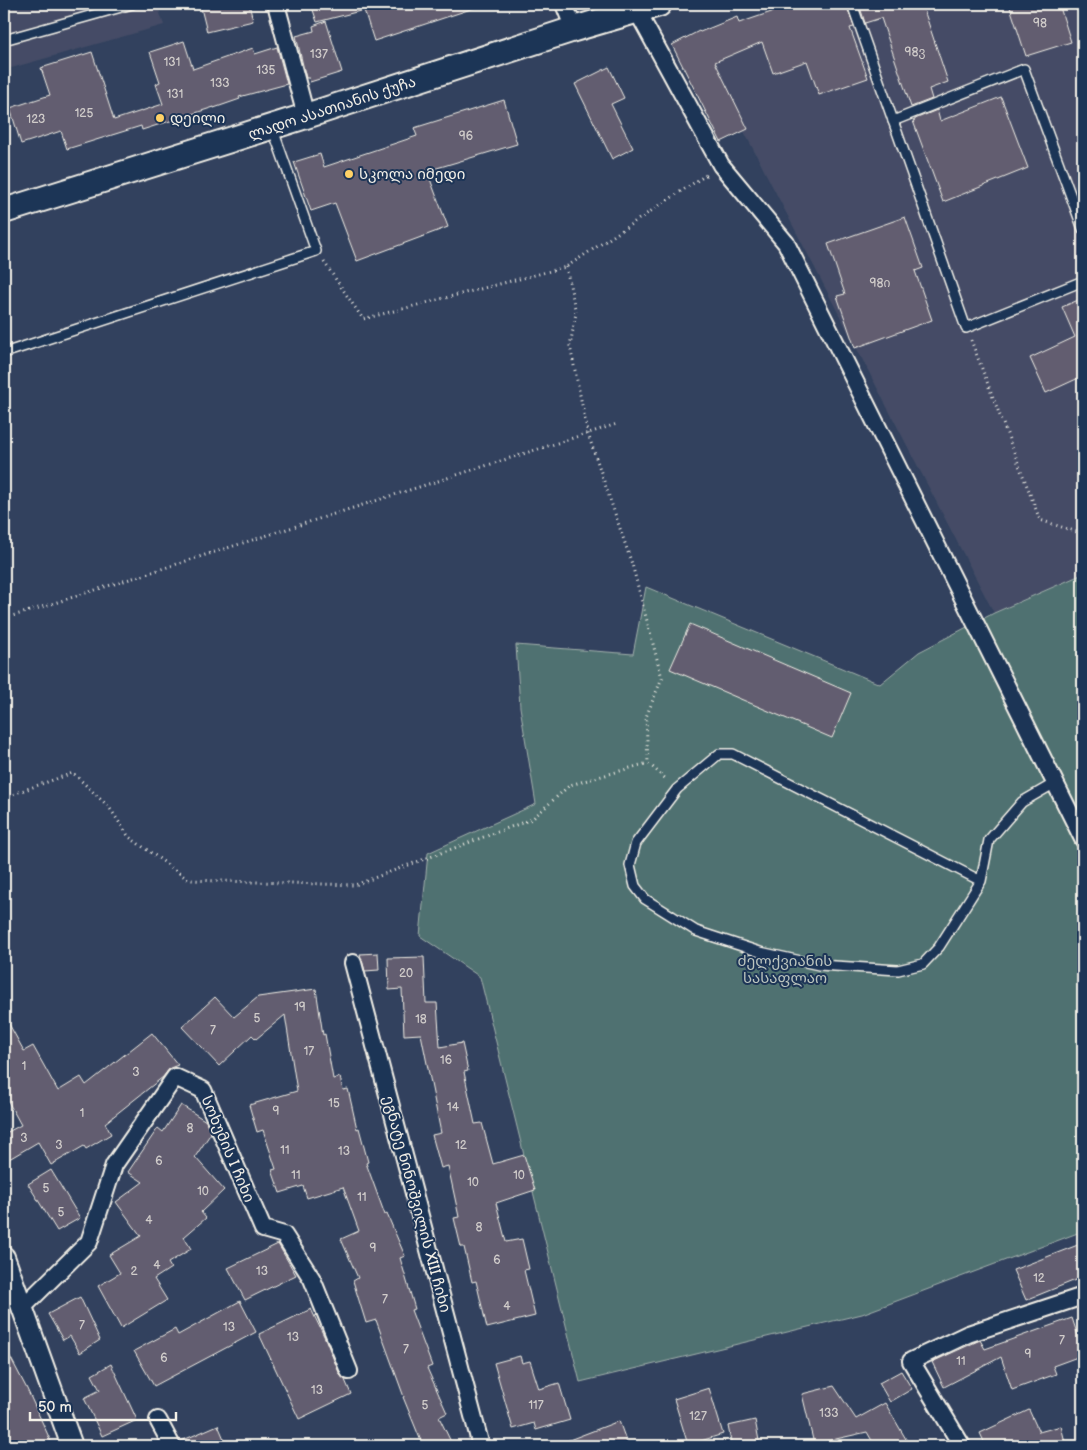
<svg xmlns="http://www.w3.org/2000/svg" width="1087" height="1450" viewBox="0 0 1087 1450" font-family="'Balsamiq Sans','Noto Sans Georgian',sans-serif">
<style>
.built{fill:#444c66}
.green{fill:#507171;stroke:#a2b1ac}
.building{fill:#625d6f;stroke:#f4f1e8}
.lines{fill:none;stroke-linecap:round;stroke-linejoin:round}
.service-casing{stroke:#f4f1e8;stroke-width:12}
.minor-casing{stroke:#f4f1e8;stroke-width:20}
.tertiary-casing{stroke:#f4f1e8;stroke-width:24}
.secondary-casing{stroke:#f4f1e8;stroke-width:28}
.path{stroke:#f4f1e8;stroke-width:3;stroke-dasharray:1 4;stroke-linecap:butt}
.service{stroke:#1d3557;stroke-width:9}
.minor{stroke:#1d3557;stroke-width:16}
.tertiary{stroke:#1d3557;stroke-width:20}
.secondary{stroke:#1d3557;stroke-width:24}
.poi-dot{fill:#ffd166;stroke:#1d3557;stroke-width:2}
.labels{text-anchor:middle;stroke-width:4;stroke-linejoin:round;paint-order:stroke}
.number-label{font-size:12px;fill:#d0ccca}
.street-label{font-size:15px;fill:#f4f1e8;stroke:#1d3557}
.poi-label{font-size:15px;fill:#f4f1e8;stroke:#1d3557;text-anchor:start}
.park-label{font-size:15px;fill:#bbc4be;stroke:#1d3557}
</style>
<rect width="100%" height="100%" fill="#32415e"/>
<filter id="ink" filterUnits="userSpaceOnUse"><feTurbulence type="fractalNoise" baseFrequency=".02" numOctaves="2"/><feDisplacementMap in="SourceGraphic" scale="10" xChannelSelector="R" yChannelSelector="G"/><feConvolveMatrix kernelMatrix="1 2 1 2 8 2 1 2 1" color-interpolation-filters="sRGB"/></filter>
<g filter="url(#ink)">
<g class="built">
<path d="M4 4H157L164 25 4 70Z"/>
<path d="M803 4H1083V574L994 613 697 41Z"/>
</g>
<path class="green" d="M1083 574V1231L862 1314 580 1382 480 977 420 936 428 853 536 804 520 707 516 645 633 654 646 587 880 684 919 652 994 613Z"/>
<g class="building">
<path d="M200 4H249L253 21 207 32Z"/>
<path d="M311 4H477V7L374 41 364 10 317 22Z"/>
<path d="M795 4H846L854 27 850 28 868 78 819 95 807 61 773 73 762 42 715 62 748 129 721 142 672 45 699 31 700 32 737 17 739 23Z"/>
<path d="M859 4H922L948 82 929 89 932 99 911 107 881 18 865 23Z"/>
<path d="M1009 4H1059L1071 42 1026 56Z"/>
<path d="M326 21 342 72 310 82 309 78H306L296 36 314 31 313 26Z"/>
<path d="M184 41 193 69 253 48 255 54 277 47 287 84 239 97 240 99 214 108V107L142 130 141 126 67 149 61 131 21 144 10 108 50 95 41 68 92 52 114 120 163 104 156 84 160 82 150 52Z"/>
<path d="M609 67 624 98 611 104 633 148 612 159 575 84Z"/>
<path d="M1001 97 1028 168 943 202 913 121 915 120V119L937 110 940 121Z"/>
<path d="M504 100 517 144 427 171 448 227 357 261 335 203 311 211 294 162 320 154 324 167 417 136 414 128Z"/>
<path d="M905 217 923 268 915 271 932 320 855 348 837 296 845 294 828 244Z"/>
<path d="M1083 298V376L1046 393 1030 358 1075 337 1062 307Z"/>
<path d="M690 624 851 693 832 738 670 669Z"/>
<path d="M378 953 379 970 365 971 360 954Z"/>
<path d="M424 957 426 1003H437L440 1047 462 1043 468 1071 464 1072 475 1124 482 1123 493 1164 524 1155 535 1190 496 1203 506 1242 522 1239 529 1269 524 1270 535 1316 487 1328 476 1281 472 1282 464 1247H461L454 1218 459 1217 448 1166 441 1168 432 1135 441 1133 421 1034 404 1035 402 989 389 990 388 958Z"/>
<path d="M316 989 323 1035 325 1034 333 1079 340 1077 343 1090 348 1089 357 1129 359 1128 368 1162 366 1163 385 1215 387 1214 405 1256 400 1258 415 1309 411 1310 432 1366 427 1368 447 1413 439 1417 453 1446H423L403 1397H404L376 1320 366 1323 353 1281 358 1278 341 1239 359 1231 343 1187 307 1198 303 1186 280 1193 272 1170 276 1169 263 1130 257 1132 249 1105 297 1091 285 1015 256 1039 252 1035 219 1066 182 1027 215 997 234 1017 258 997Z"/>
<path d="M4 1015 24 1051 33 1046 58 1091 81 1077 86 1085 152 1033 178 1065 170 1068 163 1077 105 1123 111 1134 86 1149 84 1146 51 1165 38 1142 4 1162V1134L21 1125 4 1094Z"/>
<path d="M181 1105 206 1121 211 1133 195 1157 224 1190 201 1212 206 1218 184 1237 191 1249 168 1263 171 1268 154 1279 167 1300 121 1328 98 1286 120 1273 109 1255 141 1236 116 1202 143 1182 128 1172 158 1128 163 1132Z"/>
<path d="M51 1170 80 1218 57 1231 28 1184Z"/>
<path d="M1083 1243V1277L1026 1300 1013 1270Z"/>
<path d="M278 1244 296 1275 245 1300 228 1268Z"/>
<path d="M80 1297 100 1340 80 1353 70 1336 63 1340 48 1314Z"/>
<path d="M240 1301 256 1332 154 1386 134 1351 175 1329 178 1335Z"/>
<path d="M311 1309 325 1338 340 1375 345 1380 351 1394 299 1419 259 1334Z"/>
<path d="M1072 1318 1083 1351V1355L1053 1366 1056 1374 1012 1390 1001 1357 944 1387 932 1362 980 1340 985 1349Z"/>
<path d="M4 1345 27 1389 53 1446H12L4 1428Z"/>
<path d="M520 1356 522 1363 530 1361 539 1389 559 1383 570 1420 536 1430 534 1423 513 1429 494 1363Z"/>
<path d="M111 1364 137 1420 102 1436 84 1398 100 1390 92 1375Z"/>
<path d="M901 1371 912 1389 890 1402 879 1383Z"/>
<path d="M834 1386 856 1419 885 1403 910 1446H875L867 1432 814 1444 802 1394Z"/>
<path d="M709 1388 723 1434 688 1445 674 1399Z"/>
<path d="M1029 1410 1039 1432 1061 1426 1066 1446H986L980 1433Z"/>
<path d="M755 1420 760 1446H732L728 1426Z"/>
<path d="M619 1421 628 1446H556V1445Z"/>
<path d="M218 1425 227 1446H182L181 1441Z"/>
</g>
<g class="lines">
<g class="service-casing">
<g id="service">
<path d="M852 4 966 328 1083 281"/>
<path d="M4 40 132 4"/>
<path d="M893 121 1024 69 1083 229"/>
<path d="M4 353 316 251 272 127"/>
<path d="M981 881 733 754H719L677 789 636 843 630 865 635 886 645 899 696 931 760 952 819 965 898 970 923 964 939 947 981 881 989 840 1022 802 1055 783"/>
</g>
</g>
<g class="minor-casing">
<g id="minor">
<path d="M276 4 306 116"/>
<path d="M564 4 574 29"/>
<path d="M637 11 721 165 786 243 1083 839"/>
<path d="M353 963 481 1446"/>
<path d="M21 1309 89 1242 114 1165 175 1077 203 1090 263 1229 284 1235 312 1279 349 1371"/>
<path d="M158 1420 172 1446"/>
<path d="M962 1446 911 1361 968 1334 1083 1296"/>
</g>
</g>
<g class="tertiary-casing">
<path id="tertiary" d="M4 1257 72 1446"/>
</g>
<g class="secondary-casing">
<path id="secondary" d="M4 211 306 116 574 29 659 4"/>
</g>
<g class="path">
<path d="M324 262 363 319 566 267 706 175"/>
<path d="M566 267 576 313 570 346 588 434 632 564 662 678 646 717 648 763 667 780"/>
<path d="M971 340 1040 520 1083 534"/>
<path d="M4 618 23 613 617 424"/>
<path d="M4 797 73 773 109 807 129 837 189 880 355 885 532 819 570 785 648 763"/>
</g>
<use href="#service" class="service"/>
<use href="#minor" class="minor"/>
<use href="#tertiary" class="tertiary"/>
<use href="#secondary" class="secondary"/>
</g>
</g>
<g class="poi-dot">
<circle cx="160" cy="118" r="5"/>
<circle cx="349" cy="174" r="5"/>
</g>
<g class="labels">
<g class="number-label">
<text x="1040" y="27">98</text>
<text x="915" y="56">98ვ</text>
<text x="319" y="58">137</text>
<text x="172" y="66">131</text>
<text x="266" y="74">135</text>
<text x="220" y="87">133</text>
<text x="175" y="98">131</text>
<text x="84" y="117">125</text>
<text x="36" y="123">123</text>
<text x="466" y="140">96</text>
<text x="880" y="287">98ი</text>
<text x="406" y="977">20</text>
<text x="300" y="1011">19</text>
<text x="257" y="1022">5</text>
<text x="421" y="1023">18</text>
<text x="213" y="1034">7</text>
<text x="309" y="1055">17</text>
<text x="446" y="1064">16</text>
<text x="24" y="1070">1</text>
<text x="136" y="1076">3</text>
<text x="334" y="1107">15</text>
<text x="453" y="1111">14</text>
<text x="276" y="1115">9</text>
<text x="82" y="1117">1</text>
<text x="190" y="1132">8</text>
<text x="24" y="1142">3</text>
<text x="59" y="1149">3</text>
<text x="461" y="1149">12</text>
<text x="285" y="1154">11</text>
<text x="344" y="1155">13</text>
<text x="159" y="1165">6</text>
<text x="296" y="1179">11</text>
<text x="519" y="1179">10</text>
<text x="473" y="1186">10</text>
<text x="46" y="1192">5</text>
<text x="203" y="1195">10</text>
<text x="362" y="1201">11</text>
<text x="61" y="1216">5</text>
<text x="149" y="1224">4</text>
<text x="479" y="1231">8</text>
<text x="373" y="1252">9</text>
<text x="497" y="1264">6</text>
<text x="157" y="1269">4</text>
<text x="134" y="1275">2</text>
<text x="262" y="1275">13</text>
<text x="1039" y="1282">12</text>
<text x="385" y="1303">7</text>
<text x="507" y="1310">4</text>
<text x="82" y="1329">7</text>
<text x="229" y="1331">13</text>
<text x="293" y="1341">13</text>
<text x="1062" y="1344">7</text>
<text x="406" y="1353">7</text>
<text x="1028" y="1358">9</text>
<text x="164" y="1362">6</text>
<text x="961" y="1365">11</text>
<text x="317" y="1394">13</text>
<text x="425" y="1409">5</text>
<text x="536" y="1409">117</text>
<text x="829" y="1417">133</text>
<text x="698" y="1420">127</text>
</g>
<g class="street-label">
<text transform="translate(332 108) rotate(-18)" y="5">ლადო ასათიანის ქუჩა</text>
<text transform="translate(228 1149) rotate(67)" y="5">სოხუმის I ჩიხი</text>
<text transform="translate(417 1204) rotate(75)" y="5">ეგნატე ნინოშვილის XIII ჩიხი</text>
</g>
<g class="poi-label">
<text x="170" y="123">დეილი</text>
<text x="359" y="179">სკოლა იმედი</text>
</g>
<g class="park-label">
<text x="785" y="966">ძელქვიანის<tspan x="785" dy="17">სასაფლაო</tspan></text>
</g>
</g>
<rect width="1087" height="1450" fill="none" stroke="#1d3557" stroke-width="20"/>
<rect x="10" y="10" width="1067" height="1430" fill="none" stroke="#f4f1e8" stroke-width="2" filter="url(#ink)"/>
<path d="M30 1412v8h146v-8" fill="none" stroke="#f4f1e8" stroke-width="2.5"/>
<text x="38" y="1412" font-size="15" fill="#f4f1e8" stroke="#1d3557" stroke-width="4" paint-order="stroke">50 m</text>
</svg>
